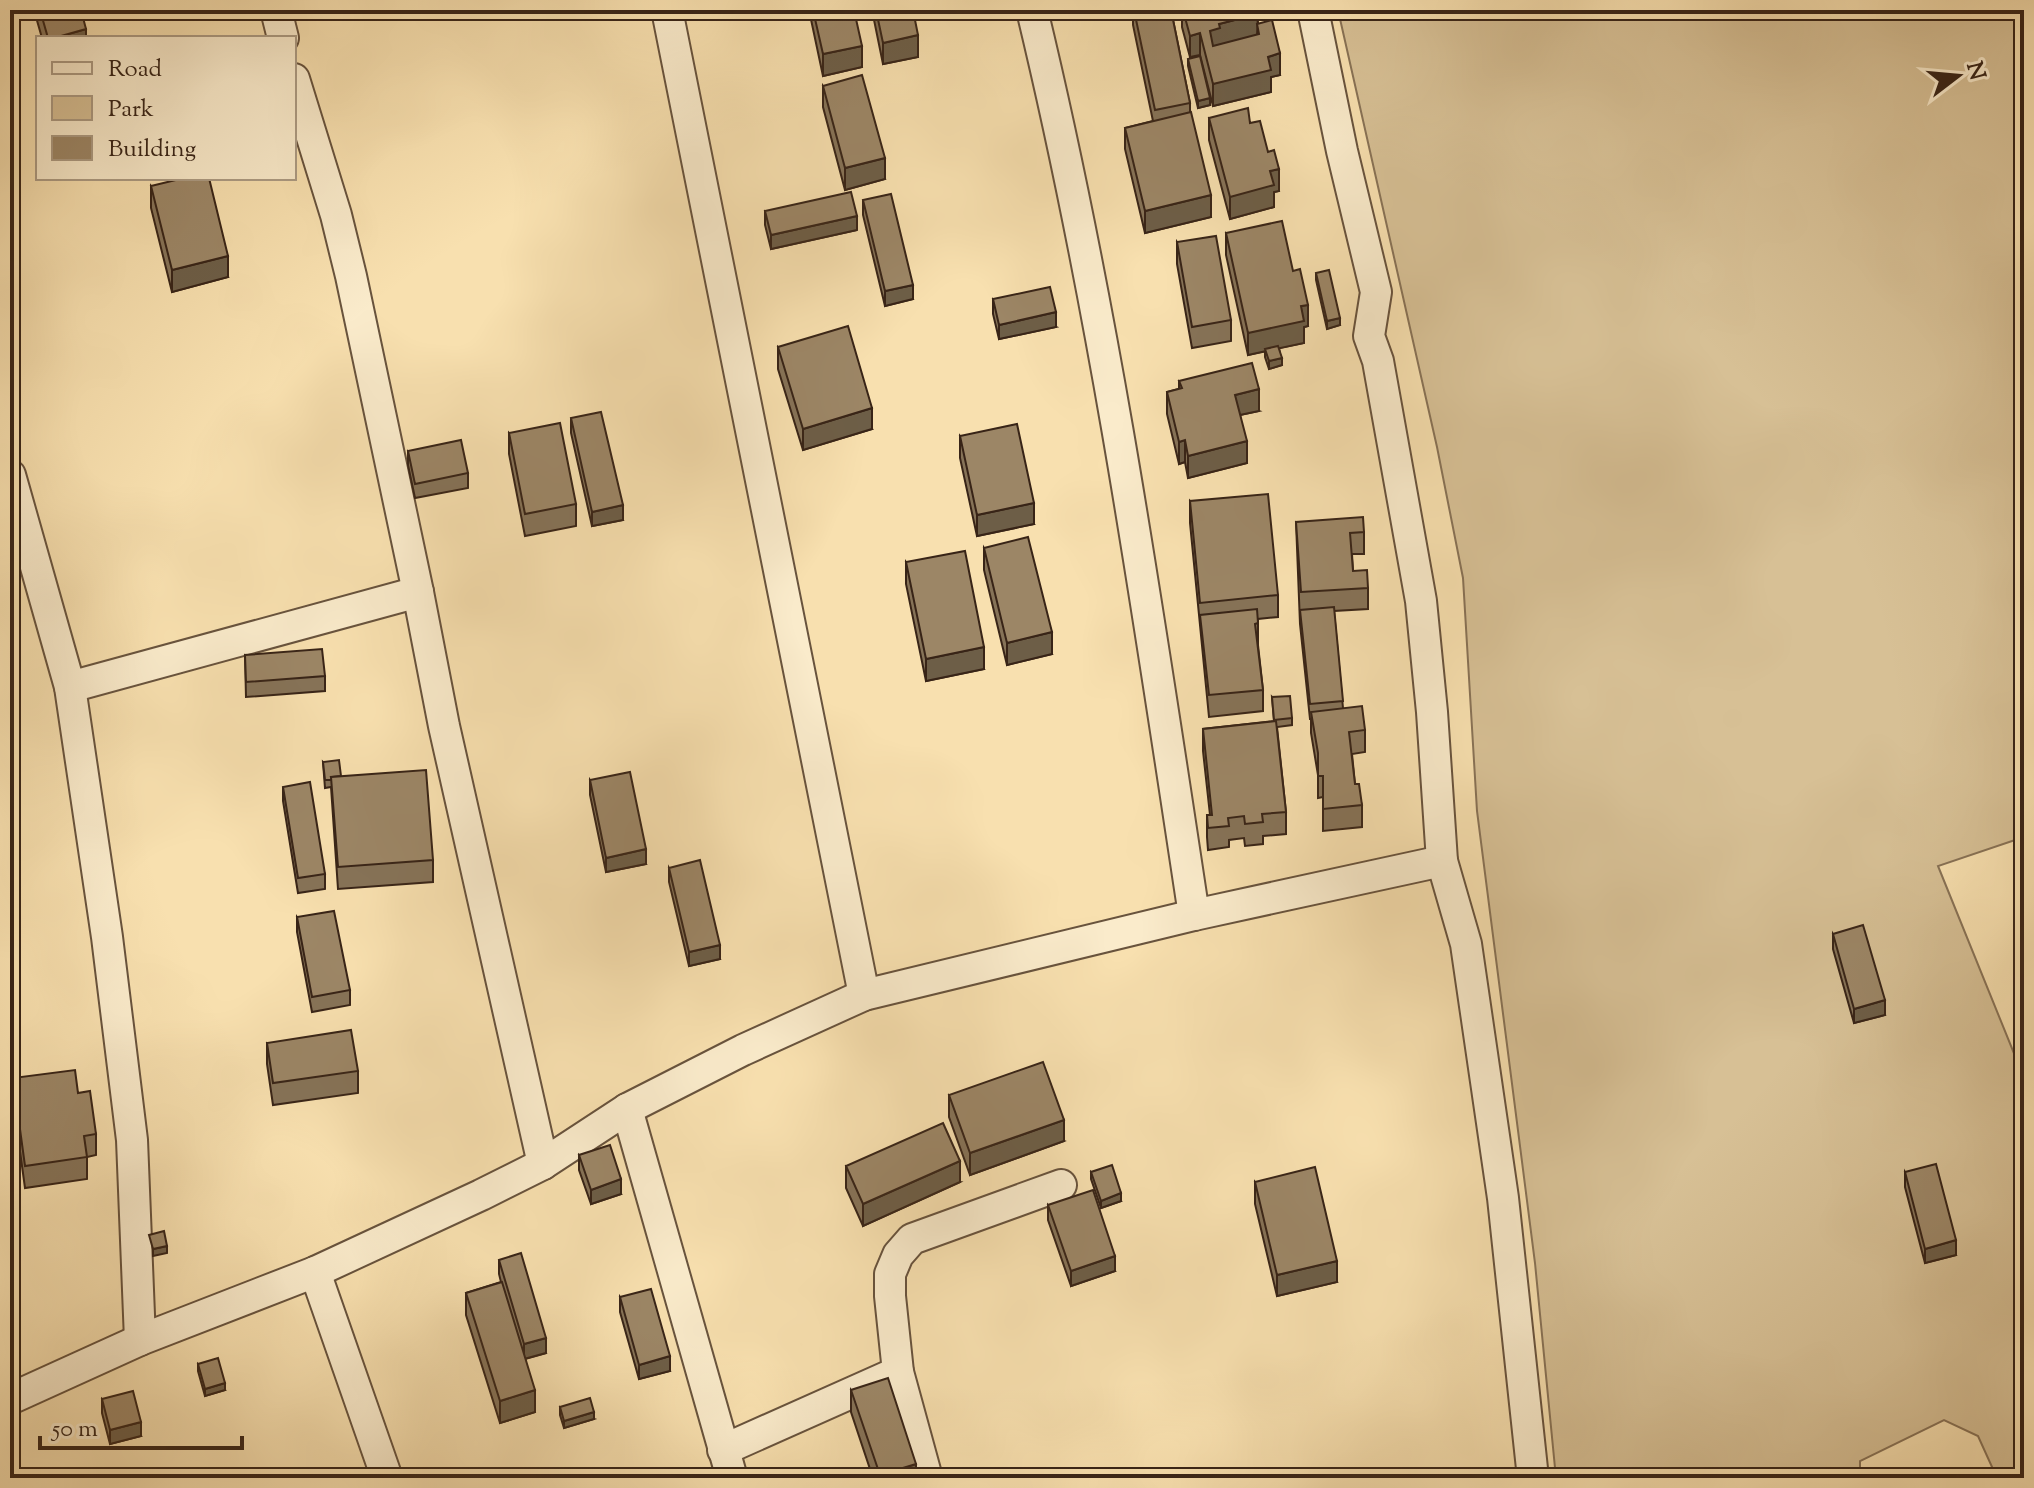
<svg xmlns="http://www.w3.org/2000/svg" width="2034" height="1488" viewBox="0 0 2034 1488" font-family="'Sorts Mill Goudy',serif">
<style>
.green{fill:#d7c095;stroke:#887256;stroke-width:2}
.lines{fill:none;stroke-linecap:round;stroke-linejoin:round}
.minor-casing{stroke:#68533d;stroke-width:34}
.minor{stroke:#faebcb;stroke-width:30}
.wall{fill:#867358;stroke:#382417;stroke-width:2}
.shaded-wall{fill:#6d5e47;stroke:#382417;stroke-width:2}
.building{fill:#9c8666;stroke:#382417;stroke-width:2}
</style>
<rect width="100%" height="100%" fill="#f8e0af"/>
<filter id="stains"><feTurbulence type="fractalNoise" baseFrequency=".0025" numOctaves="4"/><feColorMatrix values="0 0 0 0 .2 0 0 0 0 .09 0 0 0 0 .02 0 0 0 .5 -.17"/></filter>
<radialGradient id="worn" r=".72"><stop offset=".6" stop-color="#630" stop-opacity="0"/><stop offset="1" stop-color="#630" stop-opacity=".3"/></radialGradient>
<path class="green" d="M1338 10H2024V837L1938 866 2024 1078V1478H1997L1978 1436 1944 1420 1860 1461V1478H1556L1535 1263 1477 811 1463 578 1437 447Z"/>
<g class="lines">
<g class="minor-casing">
<g id="minor">
<path d="M276 10 283 38"/>
<path d="M667 10 864 995"/>
<path d="M1032 10C1104 308 1148 612 1194 915"/>
<path d="M1313 10 1342 151 1376 292 1369 336 1378 361 1421 601 1432 712 1442 861 1466 944 1503 1198 1533 1478"/>
<path d="M294 79 336 215 351 276 418 592 444 726 543 1164"/>
<path d="M10 475 70 687 107 937 132 1140 140 1340"/>
<path d="M70 687 418 592"/>
<path d="M627 1109 732 1478"/>
<path d="M315 1272 387 1478"/>
<path d="M10 1399 140 1340 315 1272 481 1195 543 1164 627 1109 743 1050 864 995 1194 915 1442 861"/>
<path d="M723 1450 898 1372"/>
<path d="M927 1478 898 1372 890 1296V1274L898 1255 912 1239 1061 1185"/>
</g>
</g>
<use href="#minor" class="minor"/>
</g>
<g class="wall">
<path d="M34 10H81L86 38H42Z"/>
<path d="M809 10H854L862 67 823 76Z"/>
<path d="M872 10H913L918 57 883 64Z"/>
<path d="M1133 10H1171L1190 103V112L1211 217 1145 233 1125 149V128L1153 121 1133 25Z"/>
<path d="M1182 10H1257L1258 24 1280 75 1271 77V92L1213 106 1200 55 1190 57 1182 27Z"/>
<path d="M1188 59 1210 105 1198 108 1188 66Z"/>
<path d="M823 86 885 179 845 190 823 107Z"/>
<path d="M1209 118 1250 123 1268 152 1279 191 1274 192V207L1230 219 1209 140Z"/>
<path d="M151 186 228 277 172 292 151 208Z"/>
<path d="M863 200 913 299 885 306 863 215Z"/>
<path d="M765 211 857 230 771 249 765 225Z"/>
<path d="M1226 233 1293 271 1308 326 1304 327V343L1279 348 1282 365 1269 369 1265 357V351L1248 355 1226 255Z"/>
<path d="M1177 242 1231 320V341L1192 348 1177 264Z"/>
<path d="M1316 273 1340 325 1327 329 1316 280Z"/>
<path d="M993 299 1056 327 999 339 993 314Z"/>
<path d="M778 347 872 429 803 450 778 369Z"/>
<path d="M1179 381 1259 411 1240 415 1247 463 1188 478 1185 462 1179 464 1167 414V392L1179 389Z"/>
<path d="M571 418 623 520 592 526 571 433Z"/>
<path d="M509 433 576 504V526L525 536 509 454Z"/>
<path d="M960 436 1034 524 977 536 960 458Z"/>
<path d="M408 451 468 473V488L415 498 408 465Z"/>
<path d="M1190 501 1278 595V617L1258 619V645L1263 690V711L1209 717 1190 523Z"/>
<path d="M1296 522 1364 532V554H1352L1353 571 1368 588V609L1334 611 1343 708 1365 730V752L1352 754 1355 784 1362 805V827L1323 831V797L1318 798V775L1311 733V719H1310L1300 624Z"/>
<path d="M984 548 1052 654 1007 665 984 570Z"/>
<path d="M906 562 984 669 926 681 906 584Z"/>
<path d="M245 655 325 676V691L246 697Z"/>
<path d="M1272 697 1292 718V725L1277 727 1286 812V834L1263 836V844L1245 846 1244 838 1229 840V847L1208 850 1207 837V815H1210L1203 751V729L1274 721Z"/>
<path d="M323 762 433 860V882L338 889 331 787 325 788Z"/>
<path d="M590 780 646 864 606 872 590 795Z"/>
<path d="M283 787 325 874V889L298 893 283 801Z"/>
<path d="M669 868 720 959 689 966 669 882Z"/>
<path d="M297 917 350 990V1005L312 1012 297 932Z"/>
<path d="M1833 934 1885 1015 1854 1023 1833 949Z"/>
<path d="M267 1043 358 1071V1093L273 1105 267 1064Z"/>
<path d="M13 1078 78 1093 96 1134V1155L87 1157V1179L25 1188 13 1100Z"/>
<path d="M949 1095 1064 1141 970 1175 949 1117Z"/>
<path d="M579 1155 621 1194 591 1204 579 1170Z"/>
<path d="M846 1166 960 1182 863 1226 846 1188Z"/>
<path d="M1091 1172 1121 1201 1101 1208 1091 1179Z"/>
<path d="M1905 1172 1956 1255 1925 1263 1905 1187Z"/>
<path d="M1255 1182 1337 1282 1277 1296 1255 1204Z"/>
<path d="M1048 1205 1115 1271 1071 1286 1048 1220Z"/>
<path d="M499 1260 546 1353 525 1359 535 1412 500 1423 466 1315V1293L501 1282 499 1274Z"/>
<path d="M620 1297 670 1371 639 1379 620 1312Z"/>
<path d="M198 1364 225 1390 205 1396 198 1371Z"/>
<path d="M851 1390 916 1478H873L851 1412Z"/>
<path d="M102 1399 141 1436 110 1444 102 1413Z"/>
<path d="M560 1407 594 1419 564 1428 560 1415Z"/>
</g>
<g class="shaded-wall">
<path d="M1091 10H1111L1091 15Z"/>
<path d="M1258 14 1257 36 1210 53V31L1219 24Z"/>
<path d="M86 29V38H54Z"/>
<path d="M1200 33V55L1190 57V36Z"/>
<path d="M918 35V57L883 64V43Z"/>
<path d="M862 46V67L823 76V54Z"/>
<path d="M1280 53V75L1271 77V92L1213 106V84L1268 57Z"/>
<path d="M1210 98V105L1198 108V101Z"/>
<path d="M885 158V179L845 190V168Z"/>
<path d="M1279 169V191L1274 192V207L1230 219V197L1270 171Z"/>
<path d="M1211 195V217L1145 233V211Z"/>
<path d="M857 216V230L771 249V235Z"/>
<path d="M228 256V277L172 292V270Z"/>
<path d="M913 285V299L885 306V291Z"/>
<path d="M1308 305V326L1304 327V343L1248 355V333L1301 306Z"/>
<path d="M1056 312V327L999 339V325Z"/>
<path d="M1340 318V325L1327 329V321Z"/>
<path d="M1282 358V365L1269 369V361Z"/>
<path d="M1259 389V411L1235 416V395Z"/>
<path d="M872 408V429L803 450V429Z"/>
<path d="M1185 440V462L1179 464V442Z"/>
<path d="M1247 441V463L1188 478V456Z"/>
<path d="M1034 503V524L977 536V515Z"/>
<path d="M623 505V520L592 526V512Z"/>
<path d="M1052 632V654L1007 665V643Z"/>
<path d="M984 647V669L926 681V659Z"/>
<path d="M646 849V864L606 872V858Z"/>
<path d="M720 945V959L689 966V952Z"/>
<path d="M1885 1000V1015L1854 1023V1009Z"/>
<path d="M1064 1120V1141L970 1175V1153Z"/>
<path d="M960 1161V1182L863 1226V1204Z"/>
<path d="M621 1179V1194L591 1204V1190Z"/>
<path d="M1121 1193V1201L1101 1208V1201Z"/>
<path d="M1956 1240V1255L1925 1263V1249Z"/>
<path d="M167 1246V1253L153 1256V1249Z"/>
<path d="M1115 1256V1271L1071 1286V1271Z"/>
<path d="M1337 1261V1282L1277 1296V1275Z"/>
<path d="M546 1338V1353L524 1359V1344Z"/>
<path d="M670 1356V1371L639 1379V1365Z"/>
<path d="M225 1383V1390L205 1396V1389Z"/>
<path d="M535 1390V1412L500 1423V1401Z"/>
<path d="M594 1412V1419L564 1428V1421Z"/>
<path d="M141 1422V1436L110 1444V1430Z"/>
<path d="M916 1464V1478H880V1475Z"/>
</g>
<g class="building">
<path d="M40 10H81L86 29 54 38H48Z"/>
<path d="M813 10H854L862 46 823 54Z"/>
<path d="M876 10H913L918 35 883 43Z"/>
<path d="M1134 10H1171L1190 103 1155 110Z"/>
<path d="M1183 10H1257L1258 14 1219 24 1220 28 1210 31 1213 46 1259 34 1257 24 1272 20 1280 53 1268 57 1271 70 1213 84 1200 33 1190 36Z"/>
<path d="M1200 56 1210 98 1198 101 1188 59Z"/>
<path d="M862 75 885 158 845 168 823 86Z"/>
<path d="M1248 108 1250 123 1260 121 1268 152 1274 150 1279 169 1270 171 1274 185 1230 197 1209 118Z"/>
<path d="M1191 112 1211 195 1145 211 1125 128Z"/>
<path d="M184 178H209L228 256 172 270 151 186Z"/>
<path d="M851 192 857 216 771 235 765 211Z"/>
<path d="M891 194 913 285 885 291 863 200Z"/>
<path d="M1282 221 1293 271 1300 269 1308 305 1301 306 1304 321 1248 333 1226 233Z"/>
<path d="M1216 236 1231 320 1192 327 1177 242Z"/>
<path d="M1329 270 1340 318 1327 321 1316 273Z"/>
<path d="M1050 287 1056 312 999 325 993 299Z"/>
<path d="M848 326 872 408 803 429 778 347Z"/>
<path d="M1278 346 1282 358 1269 361 1265 349Z"/>
<path d="M1252 363 1259 389 1235 395 1247 441 1188 456 1185 440 1179 442 1167 392 1182 388 1179 381Z"/>
<path d="M601 412 623 505 592 512 571 418Z"/>
<path d="M560 423 576 504 525 514 509 433Z"/>
<path d="M1017 424 1034 503 977 515 960 436Z"/>
<path d="M461 440 468 473 415 484 408 451Z"/>
<path d="M1268 494 1278 595 1200 603 1190 501Z"/>
<path d="M1363 517 1364 532 1350 533 1353 571 1367 570 1368 588 1301 592 1296 522Z"/>
<path d="M1028 537 1052 632 1007 643 984 548Z"/>
<path d="M965 551 984 647 926 659 906 562Z"/>
<path d="M1334 607 1343 701 1310 704 1300 610Z"/>
<path d="M1257 609 1258 623 1255 624 1263 690 1209 695 1200 615Z"/>
<path d="M322 649 325 676 246 682 245 655Z"/>
<path d="M1290 696 1292 718 1274 720 1272 697Z"/>
<path d="M1362 706 1365 730 1349 732 1355 784H1359L1362 805 1323 809V776H1318V753L1311 712Z"/>
<path d="M1276 721 1286 812 1262 814 1263 822 1245 824 1244 816 1228 818 1229 826 1208 828 1207 815H1212L1203 729Z"/>
<path d="M339 760 341 776 331 777 332 780H325L323 762Z"/>
<path d="M426 770 433 860 338 867 331 777Z"/>
<path d="M630 772 646 849 606 858 590 780Z"/>
<path d="M310 782 325 874 298 878 283 787Z"/>
<path d="M700 860 720 945 689 952 669 868Z"/>
<path d="M334 911 350 990 312 997 297 917Z"/>
<path d="M1863 925 1885 1000 1854 1009 1833 934Z"/>
<path d="M351 1030 358 1071 273 1083 267 1043Z"/>
<path d="M1043 1062 1064 1120 970 1153 949 1095Z"/>
<path d="M75 1070 78 1093 90 1091 96 1134 84 1136 87 1157 25 1166 13 1078Z"/>
<path d="M943 1123 960 1161 863 1204 846 1166Z"/>
<path d="M610 1145 621 1179 591 1190 579 1155Z"/>
<path d="M1936 1164 1956 1240 1925 1249 1905 1172Z"/>
<path d="M1112 1165 1121 1193 1101 1201 1091 1172Z"/>
<path d="M1315 1167 1337 1261 1277 1275 1255 1182Z"/>
<path d="M1093 1190 1115 1256 1071 1271 1048 1205Z"/>
<path d="M164 1231 167 1246 153 1249 149 1235Z"/>
<path d="M521 1253 546 1338 524 1344 499 1260Z"/>
<path d="M502 1282 535 1390 500 1401 466 1293Z"/>
<path d="M651 1289 670 1356 639 1365 620 1297Z"/>
<path d="M218 1358 225 1383 205 1389 198 1364Z"/>
<path d="M888 1378 916 1464 880 1475 851 1390Z"/>
<path d="M133 1391 141 1422 110 1430 102 1399Z"/>
<path d="M590 1398 594 1412 564 1421 560 1407Z"/>
<path d="M866 1469 869 1478H837Z"/>
<path d="M1939 1470 1941 1475 1944 1474 1946 1478H1919Z"/>
</g>
<rect width="2034" height="1488" fill="none" stroke="#f8e0af" stroke-width="40"/>
<rect x="12" y="12" width="2010" height="1464" fill="none" stroke="#382417" stroke-width="4"/>
<rect x="20" y="20" width="1994" height="1448" fill="none" stroke="#382417" stroke-width="2"/>
<rect x="36" y="36" width="260" height="144" fill="#faebcb" stroke="#ac9b83" stroke-width="2"/>
<rect x="52" y="62" width="40" height="12" fill="#faebcb" stroke="#ac9b83" stroke-width="2"/>
<text x="108" y="76" font-size="24" fill="#382417">Road</text>
<rect x="52" y="96" width="40" height="24" fill="#d7c095" stroke="#ac9b83" stroke-width="2"/>
<text x="108" y="116" font-size="24" fill="#382417">Park</text>
<rect x="52" y="136" width="40" height="24" fill="#9c8666" stroke="#ac9b83" stroke-width="2"/>
<text x="108" y="156" font-size="24" fill="#382417">Building</text>
<g transform="translate(1958 76) rotate(74)" stroke="#faebcb" stroke-width="6" paint-order="stroke">
<path d="M0-6L14 30L0 20L-14 30Z" fill="#382417"/>
<text y="-12" font-size="22" font-weight="bold" text-anchor="middle" fill="#382417">N</text>
</g>
<path d="M40 1436v12h202v-12" fill="none" stroke="#382417" stroke-width="4"/>
<text x="52" y="1436" font-size="24" fill="#382417" stroke="#faebcb" stroke-width="6" paint-order="stroke">50 m</text>
<rect width="100%" height="100%" filter="url(#stains)"/>
<rect width="100%" height="100%" fill="url(#worn)"/>
</svg>
